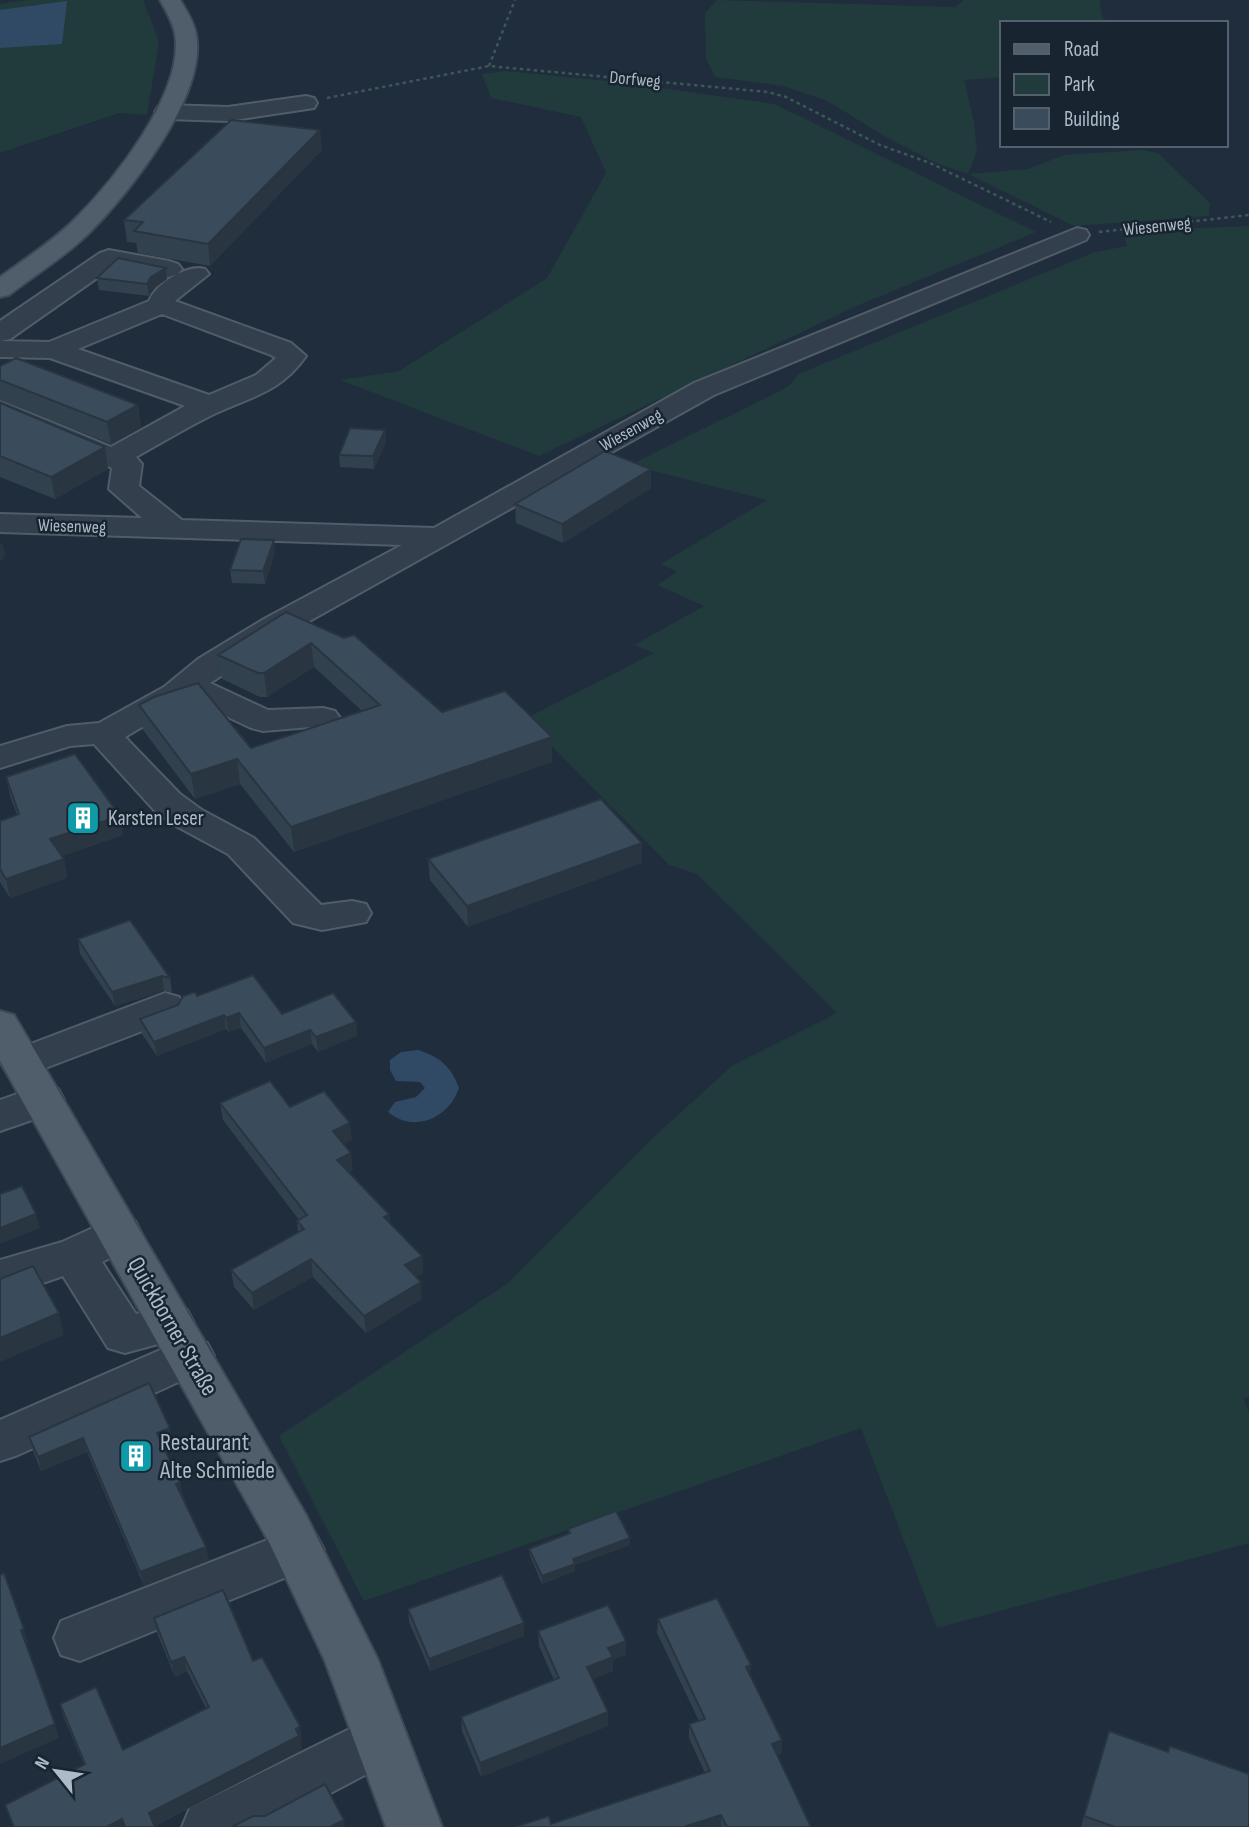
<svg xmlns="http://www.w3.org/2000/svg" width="1249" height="1827" viewBox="0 0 1249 1827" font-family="'Sofia Sans Condensed',sans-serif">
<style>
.green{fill:#213b3d}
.water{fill:#304a65}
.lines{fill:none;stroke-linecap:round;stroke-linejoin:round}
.minor-casing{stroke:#505d69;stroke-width:4}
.major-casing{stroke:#3c4855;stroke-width:4}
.path{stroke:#3c5757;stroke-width:2.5;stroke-dasharray:3.5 3.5;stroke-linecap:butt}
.minor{fill:#333f4c;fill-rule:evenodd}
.major{fill:#505e6c;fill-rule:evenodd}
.wall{fill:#32414e}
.shaded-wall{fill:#293540}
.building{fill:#3a4c5b;stroke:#293540;stroke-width:2}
.labels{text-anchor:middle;stroke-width:5;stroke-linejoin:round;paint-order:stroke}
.far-street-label{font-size:18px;fill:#adbac8;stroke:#182430}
.poi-label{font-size:21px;fill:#adbac8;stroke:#182430;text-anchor:start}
.near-street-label{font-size:24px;fill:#adbac8;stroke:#182430}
.near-poi-label{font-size:24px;fill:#adbac8;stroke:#182430;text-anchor:start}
</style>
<rect width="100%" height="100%" fill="#1f2d3c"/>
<g class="green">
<path d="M27 0H143L159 42 147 115 119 113 0 153V4Z"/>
<path d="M717 0 955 7 964 0H1100L1101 13 1106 23H1002V77L964 80 974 122 977 151 968 174 1028 169 1064 155 1143 150 1158 153 1210 203 1209 216 1074 226 968 174 936 163 891 140 827 101 783 86 715 77 706 59 705 13Z"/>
<path d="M506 71 619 82 775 104 1036 232 859 305 539 456 340 380 399 371 547 278 606 173 581 117 491 98 482 74Z"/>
<path d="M1249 226V1397L1244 1399 1249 1413V1543L937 1628 861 1428 364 1601 279 1436 508 1283 657 1134 733 1065 837 1013 697 874 669 865 525 719 654 653 634 645 704 606 657 585 677 572 661 564 767 500 630 465 789 386 798 374 1095 252 1127 246 1124 237 1173 229Z"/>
</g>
<g class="water">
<path d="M67 1 62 44 0 48V10Z"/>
<path d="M418 1050C440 1057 451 1066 459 1088 449 1118 414 1134 388 1112L395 1102 416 1097 425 1088 420 1082 396 1081 390 1070V1060L401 1052Z"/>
</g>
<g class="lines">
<g class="minor-casing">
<g id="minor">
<path d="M306 96 314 98 317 103 314 108 228 121 166 119 158 117 155 112 158 107 166 105 228 107Z"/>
<path d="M1077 228 1086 230 1089 235 1086 240 714 395 288 633 210 683 268 710 323 708 335 711 340 718 335 725 263 731 251 728 190 699 125 737 180 794 202 810 254 838 321 905 352 901 366 904 371 913 366 922 322 930 293 923 228 854 176 826 154 810 94 744 70 746 0 768V746L67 726 99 723 164 687 198 659 264 619 402 545 0 532V514L142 518 109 489 112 468 0 420V401L111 447 185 406 50 358 0 357V321L100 253 109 250 169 261 178 264 182 269 178 274 169 277 114 266 10 339 1 341 49 342 149 301C156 283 187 264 205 269L209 274 175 301 291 343 306 356C280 393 250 397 212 415 186 428 161 443 136 457L142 464 139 486 182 520 434 528 694 383ZM162 314 271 355 276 358 256 375 209 395 78 349Z"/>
<path d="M165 993 179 997 185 1007 179 1017 22 1077 7 1073 1 1063 7 1053Z"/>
<path d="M43 1085 58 1089 64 1100 58 1111 0 1131V1100Z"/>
<path d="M119 1216 135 1221 141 1233 135 1245 102 1262 136 1314 171 1305 187 1310 194 1323 187 1336 125 1353 108 1348 63 1276 0 1298V1260L62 1242Z"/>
<path d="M190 1337 207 1343 214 1356 207 1369 18 1455 0 1461V1420Z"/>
<path d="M298 1528 316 1535 324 1550 316 1565 80 1661 61 1655 54 1638 61 1621Z"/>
<path d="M380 1714 399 1721 407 1739 399 1757 266 1827H182L190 1808Z"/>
</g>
</g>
<g class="major-casing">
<g id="major">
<path d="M160 0H180C186 10 194 22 196 34 208 94 130 192 90 232 66 256 36 274 9 295L0 297V277C25 259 50 243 72 222 112 183 185 93 175 34 173 22 166 11 160 0Z"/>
<path d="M0 1011 14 1015 20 1025 306 1515 378 1660 442 1827H386L325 1661 269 1542 0 1061Z"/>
</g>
</g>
<g class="path">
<path d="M489 66 515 0"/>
<path d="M327 98 489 66 768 92 786 97 880 145 930 163 1051 222"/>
<path d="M1099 232 1249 215"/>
</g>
<use href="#minor" class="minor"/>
<use href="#major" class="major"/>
</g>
<g class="wall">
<path d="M322 150 210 266 138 253 136 243 127 242 124 220Z"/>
<path d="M166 268 167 279 153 289 149 296 99 290 97 278Z"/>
<path d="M0 366 138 405 141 427 111 444 0 400Z"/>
<path d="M0 403 108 469 55 499 0 477Z"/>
<path d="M385 430 386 442 374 469 340 467 339 455Z"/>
<path d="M651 469V488L563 543 516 523 515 504Z"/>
<path d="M275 553 265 584 232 583 230 570Z"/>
<path d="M286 612 442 712 552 762 294 852 240 784 195 799 143 730 139 705 251 748 362 711 314 667 267 697H260L222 679 218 655Z"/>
<path d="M6 777 120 816 123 835 62 856 64 859 67 878 10 898 0 882V821L17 815 10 796Z"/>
<path d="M428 859 642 863 468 927 430 880Z"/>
<path d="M78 939 170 978 172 992 164 991 115 1006 80 954Z"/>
<path d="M197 996 282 1014 356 1022 357 1036 318 1052 312 1044 266 1063 241 1028 228 1032 226 1029 157 1056 142 1034 140 1019 178 1005Z"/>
<path d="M220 1103 290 1107 352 1140 344 1144 353 1170 349 1172 389 1214 390 1223 422 1256 423 1273 416 1277 422 1299 366 1333 313 1277 254 1310 234 1287 231 1270 298 1233 297 1221 299 1220 223 1120Z"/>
<path d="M29 1437 173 1442 163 1446 209 1560 144 1586 87 1452 41 1471 33 1451Z"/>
<path d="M568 1529 630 1545 575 1565V1571L542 1584 530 1556 529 1549 568 1534Z"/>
<path d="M408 1609 524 1623V1636L430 1671 409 1622Z"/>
<path d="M154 1618 253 1661 302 1740 300 1741 302 1750 155 1826V1827H13L5 1805 84 1765 64 1718 60 1704 123 1750 206 1708 187 1671 175 1677 157 1633Z"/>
<path d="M658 1619 751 1665 750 1675 782 1740 781 1754 777 1755 811 1827H515L551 1824 705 1773 689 1738V1724L699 1721 657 1633Z"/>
<path d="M538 1631 626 1655 613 1660V1671L593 1679 608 1726 481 1777 462 1731 461 1717 554 1680 539 1646Z"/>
<path d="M1168 1752 1249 1827H1081L1084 1816Z"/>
</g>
<g class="shaded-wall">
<path d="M320 130 322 150 210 266 208 244Z"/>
<path d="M166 268 167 279 153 289 149 296 147 284 151 277Z"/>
<path d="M138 405 141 427 111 444 107 422Z"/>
<path d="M385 430 386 442 374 469 373 456Z"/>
<path d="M105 447 108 469 55 499 51 477Z"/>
<path d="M651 469V488L563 543 562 524Z"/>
<path d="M274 540 275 553 265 584 263 571Z"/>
<path d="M2 542 5 555 0 562V545Z"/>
<path d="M311 643 314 667 267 697 264 673Z"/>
<path d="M552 737V762L294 852 291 827Z"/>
<path d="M237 759 240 784 195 799 191 774Z"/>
<path d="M120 816 123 835 54 859 50 839Z"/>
<path d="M642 843V863L468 927 467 906Z"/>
<path d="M64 859 67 878 10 898 6 879Z"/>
<path d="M162 976 164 991 115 1006 112 992Z"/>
<path d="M239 1013 241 1028 228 1032 226 1018Z"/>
<path d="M224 1015 226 1029 157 1056 154 1042Z"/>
<path d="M356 1022 357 1036 318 1052 316 1037Z"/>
<path d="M310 1030 312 1044 266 1063 264 1048Z"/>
<path d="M350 1123 352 1140 335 1148 333 1131Z"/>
<path d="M351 1153 353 1170 339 1177 337 1160Z"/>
<path d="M36 1214 40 1228 0 1244V1228Z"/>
<path d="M389 1214 391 1231 384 1217Z"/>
<path d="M422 1256 423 1273 407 1283 405 1265Z"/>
<path d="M311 1259 313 1277 254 1310 252 1293Z"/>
<path d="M421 1282 422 1299 366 1333 364 1316Z"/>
<path d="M59 1313 64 1335 0 1362V1338Z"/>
<path d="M170 1428 173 1442 160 1447 157 1433Z"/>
<path d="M83 1438 87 1452 41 1471 38 1457Z"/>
<path d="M180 1482 183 1496 179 1497 176 1484Z"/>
<path d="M630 1538V1545L575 1565V1571L542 1584V1576L573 1559Z"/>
<path d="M206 1547 209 1560 144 1586 140 1572Z"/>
<path d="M524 1623V1636L430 1671 429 1659Z"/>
<path d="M24 1629 28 1643 25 1645 21 1630Z"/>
<path d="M626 1641V1655L613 1660V1671L587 1682V1667L608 1648Z"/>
<path d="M184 1657 187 1671 175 1677 171 1662Z"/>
<path d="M751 1665 750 1679 746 1667Z"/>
<path d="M608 1712V1726L481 1777 480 1763Z"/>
<path d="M55 1724 59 1738 0 1764V1748Z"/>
<path d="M300 1726 302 1740 300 1741 302 1750 152 1827 149 1813Z"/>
<path d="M782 1740 781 1754 771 1758 772 1744Z"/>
<path d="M721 1815V1827H684Z"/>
<path d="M122 1819 124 1827H107Z"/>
<path d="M344 1820 345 1827H330Z"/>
</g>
<g class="building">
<path d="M231 120 320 130 208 244 134 231 143 222 124 220Z"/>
<path d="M118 258 166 268 151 277 147 284 97 278Z"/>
<path d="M16 358 138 405 107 422 0 380V366Z"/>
<path d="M0 403 105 447 51 477 0 456Z"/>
<path d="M350 428 385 430 373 456 339 455Z"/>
<path d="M605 451 651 469 562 524 515 504Z"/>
<path d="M241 539 274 540 263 571 230 570Z"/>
<path d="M286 612 344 638 354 635 442 712 505 691 552 737 291 827 237 759 191 774 139 705 154 697 198 683 251 748 380 705 311 643 264 673H258L218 655Z"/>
<path d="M75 754 120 816 50 839 64 859 6 879 0 869V821L19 814 6 777Z"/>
<path d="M601 799 642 843 467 906 428 859Z"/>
<path d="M130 920 170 978 162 976 112 992 78 939Z"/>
<path d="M253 975 282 1014 333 993 356 1022 316 1037 310 1030 264 1048 239 1013 226 1018 224 1015 154 1042 140 1019 178 1005 183 996 195 992 197 996Z"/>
<path d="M270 1081 290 1107 324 1091 350 1123 333 1131 351 1153 337 1160 389 1214 384 1217 422 1256 405 1265 421 1282 364 1316 311 1259 252 1293 231 1270 304 1229 297 1221 307 1215 220 1103Z"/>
<path d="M22 1186 36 1214 0 1228V1194Z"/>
<path d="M33 1266 59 1313 0 1338V1279Z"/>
<path d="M149 1383 170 1428 157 1433 180 1482 176 1484 206 1547 140 1572 83 1438 38 1457 29 1437Z"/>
<path d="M616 1511 630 1538 573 1559 575 1564 542 1576 529 1549 570 1533 568 1529Z"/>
<path d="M4 1573 24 1629 21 1630 55 1724 0 1748V1575Z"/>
<path d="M502 1575 524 1623 429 1659 408 1609Z"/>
<path d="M223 1590 253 1661 262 1657 300 1726 296 1729 299 1736 149 1813 155 1827H125L122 1819 107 1827H14L5 1805 85 1764 60 1704 96 1687 123 1750 209 1707 184 1657 171 1662 154 1618Z"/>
<path d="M717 1598 751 1665 746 1667 782 1740 772 1744 811 1827H727L721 1815 684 1827H515L549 1816 551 1824 710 1771 689 1724 705 1719 658 1619Z"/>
<path d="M608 1605 626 1641 608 1648 613 1657 587 1667 608 1712 480 1763 461 1717 559 1678 538 1631Z"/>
<path d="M1109 1731 1168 1752 1170 1746 1249 1774V1827H1115L1084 1816Z"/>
<path d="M325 1784 344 1820 330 1827H232L253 1816H265Z"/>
</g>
<defs>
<g id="building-square" transform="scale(1.75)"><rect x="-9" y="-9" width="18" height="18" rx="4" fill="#0f9aa8" stroke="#182430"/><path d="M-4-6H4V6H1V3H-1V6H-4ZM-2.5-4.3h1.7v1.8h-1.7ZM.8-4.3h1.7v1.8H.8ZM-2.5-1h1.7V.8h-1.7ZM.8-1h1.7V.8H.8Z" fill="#fff"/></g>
</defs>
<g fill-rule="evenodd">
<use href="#building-square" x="83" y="818"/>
<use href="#building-square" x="136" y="1456"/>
</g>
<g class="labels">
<g class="far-street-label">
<text transform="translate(635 79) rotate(5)" y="6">Dorfweg</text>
<text transform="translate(1157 226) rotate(-6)" y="6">Wiesenweg</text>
<text transform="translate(631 430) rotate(-29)" y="6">Wiesenweg</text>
<text transform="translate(72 526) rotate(2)" y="6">Wiesenweg</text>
</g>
<g class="poi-label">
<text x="108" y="825">Karsten Leser</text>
</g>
<g class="near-street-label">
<text transform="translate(173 1326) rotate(60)" y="8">Quickborner Straße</text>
</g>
<g class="near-poi-label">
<text x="160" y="1450">Restaurant<tspan x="160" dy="28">Alte Schmiede</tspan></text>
</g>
</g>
<rect x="1000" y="21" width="228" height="126" fill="#182430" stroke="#54606d" stroke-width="2"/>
<rect x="1014" y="44" width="35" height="10" fill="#505e6c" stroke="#54606d" stroke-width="2"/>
<text x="1064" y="56" font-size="21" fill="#adbac8">Road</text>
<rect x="1014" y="74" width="35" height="21" fill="#213b3d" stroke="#54606d" stroke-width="2"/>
<text x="1064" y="91" font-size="21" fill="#adbac8">Park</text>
<rect x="1014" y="108" width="35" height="21" fill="#3a4c5b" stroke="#54606d" stroke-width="2"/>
<text x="1064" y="126" font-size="21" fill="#adbac8">Building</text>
<g transform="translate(56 1771) rotate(300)" stroke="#182430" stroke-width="5" paint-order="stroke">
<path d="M0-5L12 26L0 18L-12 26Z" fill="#adbac8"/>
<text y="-10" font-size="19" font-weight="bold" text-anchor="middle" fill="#adbac8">N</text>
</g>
</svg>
